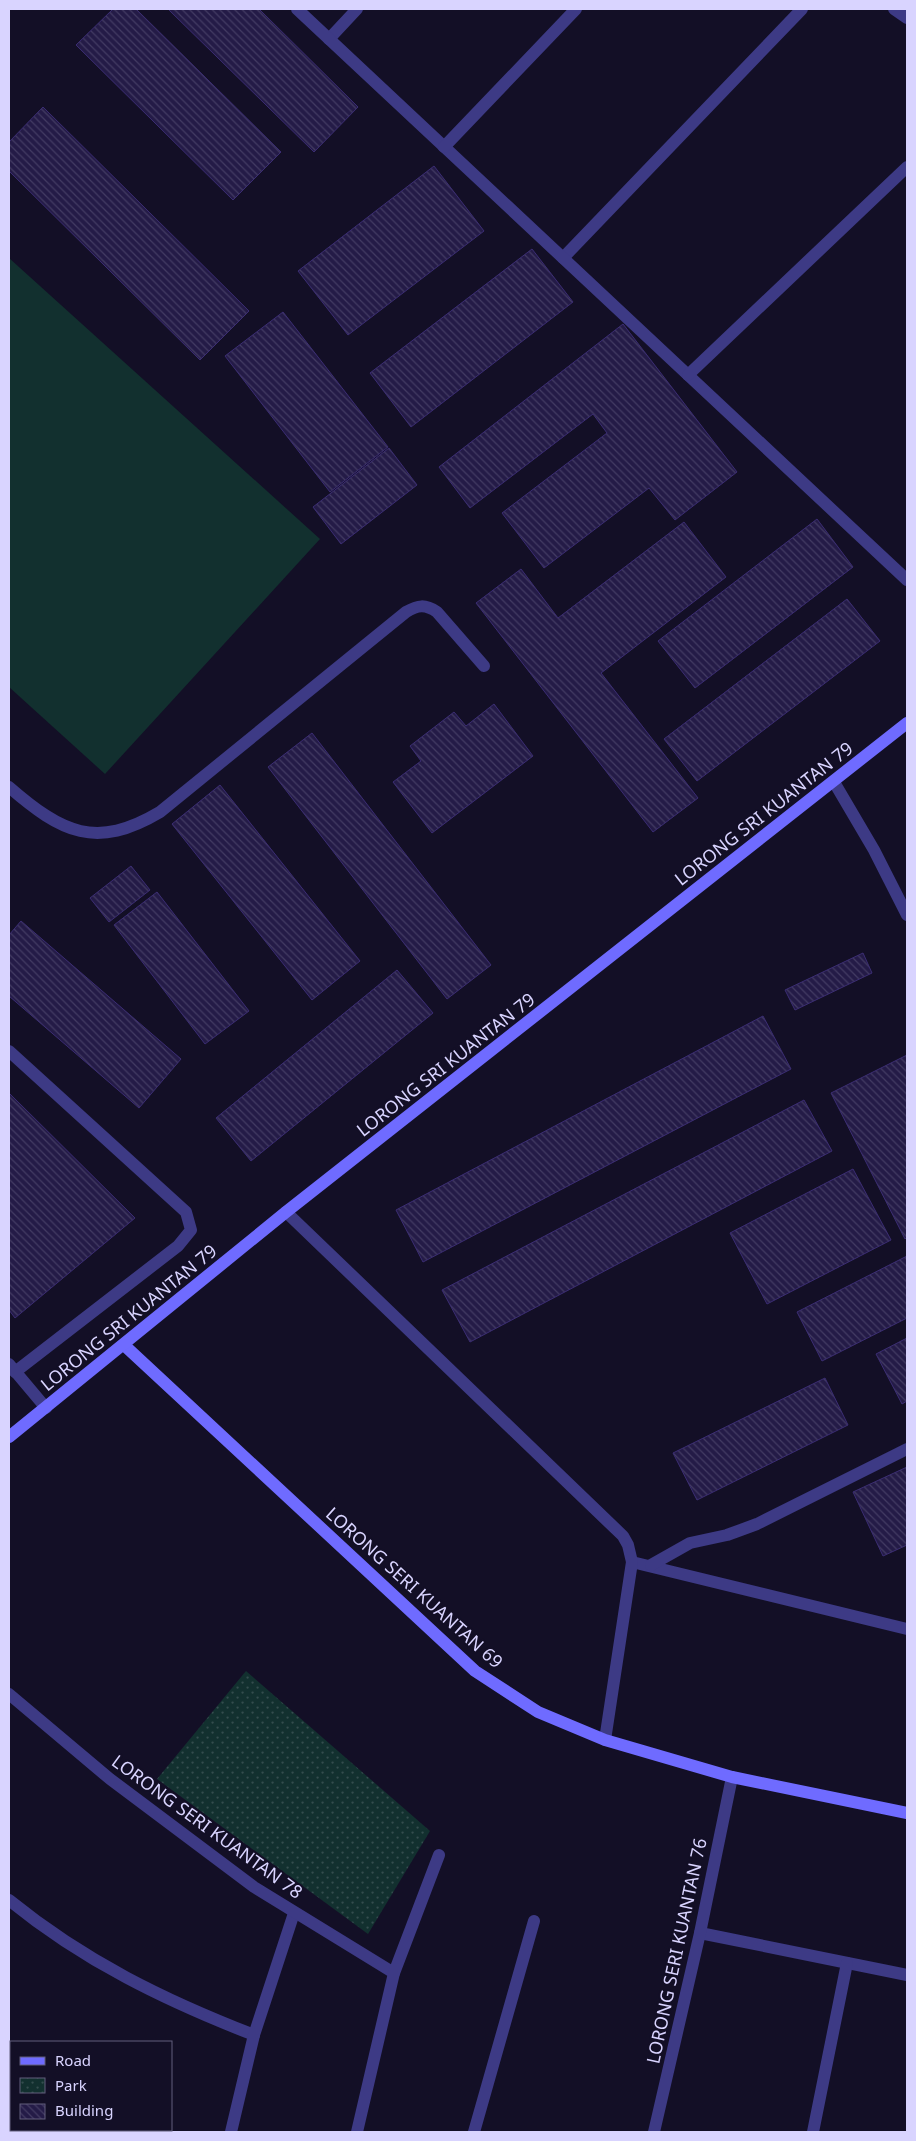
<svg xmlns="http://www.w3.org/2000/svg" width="916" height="2141" viewBox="0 0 916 2141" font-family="'Noto Sans',sans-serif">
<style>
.grass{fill:#12302f}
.park{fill:url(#park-dots)}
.building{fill:url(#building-back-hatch);stroke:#3b2d73}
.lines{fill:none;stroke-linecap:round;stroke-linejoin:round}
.lane{stroke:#3d3a85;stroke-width:12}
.street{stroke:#3d3a85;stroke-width:12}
.secondary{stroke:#6f6bff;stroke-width:12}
.labels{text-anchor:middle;stroke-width:4;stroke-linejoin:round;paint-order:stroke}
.street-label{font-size:18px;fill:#d9d4ff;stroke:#130f26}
</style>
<defs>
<pattern id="park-dots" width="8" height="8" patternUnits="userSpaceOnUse" patternTransform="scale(1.25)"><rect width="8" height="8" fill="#12302f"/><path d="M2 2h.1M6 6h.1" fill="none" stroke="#344d4e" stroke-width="1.8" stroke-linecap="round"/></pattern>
<pattern id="building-back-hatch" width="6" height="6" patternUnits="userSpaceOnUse" patternTransform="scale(1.25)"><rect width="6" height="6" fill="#241b47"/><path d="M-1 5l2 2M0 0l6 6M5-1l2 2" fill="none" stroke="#433b63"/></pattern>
</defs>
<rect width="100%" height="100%" fill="#130f26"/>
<path class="grass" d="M9 258 320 539 105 774 9 687Z"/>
<path class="park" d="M246 1671 430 1831 368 1934 157 1779Z"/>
<g class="building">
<path d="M113 9H136L281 152 233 200 76 45Z"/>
<path d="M168 9H259L358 107 314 152Z"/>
<path d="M43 107 249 311 200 360 9 171V142Z"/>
<path d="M434 166 484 231 348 335 298 271Z"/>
<path d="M532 249 573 302 411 427 370 373Z"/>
<path d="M283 312 388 447 330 492 225 356Z"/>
<path d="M623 324 737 472 675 520 649 488 544 568 502 513 607 433 593 414 470 508 439 467Z"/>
<path d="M389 448 417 485 341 544 313 507Z"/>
<path d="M817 519 853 567 695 688 658 641Z"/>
<path d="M684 522 726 577 601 673 698 798 653 832 476 603 521 569 558 618Z"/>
<path d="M847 599 880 641 697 781 664 739Z"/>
<path d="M494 704 533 756 432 833 393 782 421 761 410 746 454 712 466 726Z"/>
<path d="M312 733 491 965 447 999 268 767Z"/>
<path d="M220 785 360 961 312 1000 172 824Z"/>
<path d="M131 866 150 890 109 922 90 898Z"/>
<path d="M157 892 249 1011 205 1044 114 925Z"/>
<path d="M21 921 181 1059 139 1108 9 996V935Z"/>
<path d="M863 953 872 973 795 1010 785 990Z"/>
<path d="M397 970 433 1013 251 1161 216 1118Z"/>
<path d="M763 1016 791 1069 423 1262 396 1210Z"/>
<path d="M907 1055V1237L905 1239 831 1093Z"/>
<path d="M9 1093 135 1218 15 1318 9 1310Z"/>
<path d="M804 1100 832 1151 470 1342 442 1290Z"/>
<path d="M853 1169 891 1240 767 1304 730 1233Z"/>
<path d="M907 1256V1318L822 1361 797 1312Z"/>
<path d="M907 1338V1401L902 1404 876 1354Z"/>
<path d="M825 1378 848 1425 697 1500 673 1453Z"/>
<path d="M907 1467V1545L883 1556 853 1492Z"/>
</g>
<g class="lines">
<g class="lane">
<path d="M329 39 357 9"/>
<path d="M563 258 802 9"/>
<path d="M834 782 874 850 907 915"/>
<path d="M9 787C62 833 96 850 160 812L406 612C418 605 425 604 437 612L484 666"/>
<path d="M9 1051 186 1212 191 1230 178 1246 15 1372"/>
<path d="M632 1562 907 1629"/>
<path d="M651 1565 690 1543 727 1535 757 1524 907 1449"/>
<path d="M9 1900C84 1961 164 2000 254 2035"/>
<path d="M700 1933 907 1975"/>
<path d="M231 2132 254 2035 294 1913"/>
<path d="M474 2132 534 1921"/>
<path d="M813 2132 847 1963"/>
</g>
<g class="street">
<path d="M297 9 907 580"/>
<path d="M894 9 907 18"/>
<path d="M444 147 576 9"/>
<path d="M688 375 907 167"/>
<path d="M286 1212 623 1536 628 1545 632 1562 605 1740"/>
<path d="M9 1364 46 1408"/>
<path d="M9 1694 110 1779 254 1887 394 1973"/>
<path d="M9 2115 11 2116"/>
<path d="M36 2130 40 2132"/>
<path d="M357 2132 394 1973 439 1855"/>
<path d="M654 2132 700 1933 732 1777"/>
</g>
<g class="secondary">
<path d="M124 1345 475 1671 538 1712 605 1740 732 1777 907 1813"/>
<path d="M9 1437 286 1212 907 723"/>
</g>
</g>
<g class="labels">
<g class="street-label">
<text transform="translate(764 814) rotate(-38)" y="6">LORONG SRI KUANTAN 79</text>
<text transform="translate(446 1065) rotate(-38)" y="6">LORONG SRI KUANTAN 79</text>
<text transform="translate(129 1318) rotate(-39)" y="6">LORONG SRI KUANTAN 79</text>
<text transform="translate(414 1588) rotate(42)" y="6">LORONG SERI KUANTAN 69</text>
<text transform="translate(207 1827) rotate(36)" y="6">LORONG SERI KUANTAN 78</text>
<text transform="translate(677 1951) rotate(-78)" y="6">LORONG SERI KUANTAN 76</text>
</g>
</g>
<rect width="916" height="2141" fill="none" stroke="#d9d4ff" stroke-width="20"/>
<rect x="10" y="2041" width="162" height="90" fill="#130f26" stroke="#625e7d"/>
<rect x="20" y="2057" width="25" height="8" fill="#6f6bff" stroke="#625e7d"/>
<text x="55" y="2066" font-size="15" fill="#d9d4ff">Road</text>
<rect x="20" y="2078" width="25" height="15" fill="url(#park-dots)" stroke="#625e7d"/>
<text x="55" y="2091" font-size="15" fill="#d9d4ff">Park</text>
<rect x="20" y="2104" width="25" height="15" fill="url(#building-back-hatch)" stroke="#625e7d"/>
<text x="55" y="2116" font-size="15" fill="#d9d4ff">Building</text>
</svg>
